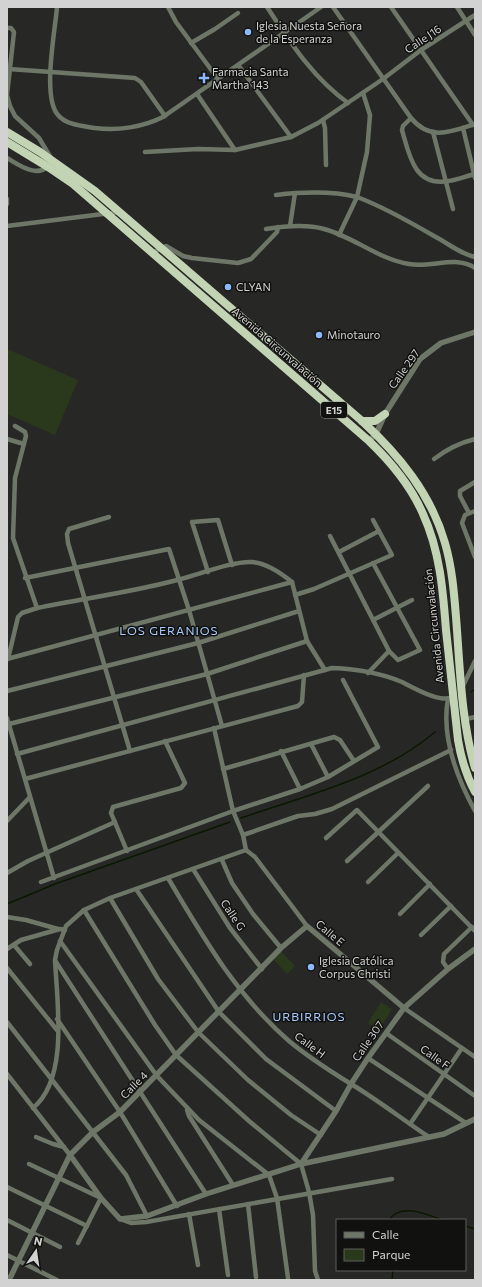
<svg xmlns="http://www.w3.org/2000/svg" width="482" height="1287" viewBox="0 0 482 1287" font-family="Commissioner,sans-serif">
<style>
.green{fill:#2a381b}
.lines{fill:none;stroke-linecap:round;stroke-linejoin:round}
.stream{stroke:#0b1800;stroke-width:1.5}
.minor{stroke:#6e7668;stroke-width:4.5}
.tertiary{stroke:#6e7668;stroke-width:5.5}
.trunk{stroke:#c2d4b3;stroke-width:8}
.poi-dot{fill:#8cb9fc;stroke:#111110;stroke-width:1.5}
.labels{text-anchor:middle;stroke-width:3;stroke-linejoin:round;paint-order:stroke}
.shield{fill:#111110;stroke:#979897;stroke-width:1}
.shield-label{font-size:10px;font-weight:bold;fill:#d1d2d1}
.poi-label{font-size:11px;fill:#d1d2d1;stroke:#111110;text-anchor:start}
.street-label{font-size:11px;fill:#d1d2d1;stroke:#111110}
.neighbourhood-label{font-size:12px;letter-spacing:1px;fill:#a7c9fb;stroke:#111110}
</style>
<rect width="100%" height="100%" fill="#272826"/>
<g class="green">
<path d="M7 349 78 380 55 435 7 414Z"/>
<path d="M281 951 295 966 287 974 273 959Z"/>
<path d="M381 1002 392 1009 379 1030 368 1023Z"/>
</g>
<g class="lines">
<g class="stream">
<path d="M471 692 475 689"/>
<path d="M241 818C307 795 381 778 435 732"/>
<path d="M7 904 55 884 230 822"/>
<path d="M389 1220C401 1202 427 1215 443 1220"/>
<path d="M465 1226 475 1229"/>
<path d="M392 1280 393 1270"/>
</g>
<g class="minor">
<path d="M57 7C55 32 42 97 58 115 66 125 83 126 95 128 118 131 143 127 163 117L321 7"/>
<path d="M168 7 176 22 218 79"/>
<path d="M267 7C291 43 312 77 348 103"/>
<path d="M333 7 411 118C430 141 450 132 475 124"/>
<path d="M391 7 473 125"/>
<path d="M457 7 475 35"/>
<path d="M7 28H11L14 32 7 95 10 106 15 116 39 138 51 158"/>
<path d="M191 43 215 29 238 13"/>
<path d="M239 66 291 137"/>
<path d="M9 69 135 78 141 82 165 116"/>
<path d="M363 93 370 115 367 152 357 197C384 207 410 222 434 236 448 243 460 254 475 257"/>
<path d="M197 94 235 150"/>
<path d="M411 118 403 126 402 130C409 154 414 187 448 181 457 180 466 176 475 174"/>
<path d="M323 120 325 128 326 165"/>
<path d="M463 128 475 178"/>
<path d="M433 132 453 209"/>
<path d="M145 152 198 149 235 150 291 137 318 123 383 79 421 50 475 15"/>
<path d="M7 158C19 165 36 178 49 166"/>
<path d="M276 195C302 192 332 191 357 197L339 235"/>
<path d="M7 199V204"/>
<path d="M7 226 119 212"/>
<path d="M290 226 295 193"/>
<path d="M266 229C285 226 306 224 324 229 354 237 378 259 409 264 431 268 458 255 475 268"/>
<path d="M152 253 166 246 183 256 192 258 238 263 251 259 277 232 278 227"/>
<path d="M15 426 25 432 26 436 15 478 13 538 37 608"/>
<path d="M7 439 24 444"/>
<path d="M434 459C447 449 459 443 475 439"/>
<path d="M475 511 465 515 462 523 475 557"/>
<path d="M469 513 460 496V491L475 482"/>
<path d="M109 517 69 529 67 534 68 543 130 751"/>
<path d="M330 536 389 651 368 673"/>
<path d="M339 552 379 531"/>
<path d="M373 563 420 650 398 660 389 651"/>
<path d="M208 572 192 522 218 520 232 565"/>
<path d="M25 578 169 549 189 610 222 726"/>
<path d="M295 595 314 589 392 555 373 520"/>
<path d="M373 620 412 600"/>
<path d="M7 659 292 582 307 641 325 670"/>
<path d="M8 659 18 617 22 613 37 608C85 598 134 592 181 579 200 574 233 561 252 562 267 563 281 573 292 582"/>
<path d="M463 686 475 661"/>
<path d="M7 691 198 643 299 611"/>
<path d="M448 699C441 737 457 778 475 811"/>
<path d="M7 718 54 878"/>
<path d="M466 719 475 717"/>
<path d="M9 724 207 674 307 641"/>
<path d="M214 728 233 811 243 835 246 850"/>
<path d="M311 744 328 777"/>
<path d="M281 751 300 789"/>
<path d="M17 754 332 668C355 669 381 673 402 682 414 688 443 705 454 696"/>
<path d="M223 769 334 737 340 740 354 761"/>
<path d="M25 779 298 706 302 702 304 675"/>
<path d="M7 821 30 797"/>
<path d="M243 835 298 816 315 814 332 809 451 750"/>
<path d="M326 838 357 810 475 931"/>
<path d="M246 850 255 857 307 926"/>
<path d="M127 851 111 813 113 807 181 788 185 783 165 741"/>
<path d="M222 860 232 883 253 914 281 948"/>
<path d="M347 861 428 786"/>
<path d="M193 869 230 928 262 969"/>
<path d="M7 873 28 861 115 822"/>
<path d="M168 878C203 937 236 995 289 1041 308 1057 330 1071 351 1084 378 1100 403 1120 429 1137"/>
<path d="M41 882 233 811 300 789 328 777 378 747 343 680"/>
<path d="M368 882 398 853"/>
<path d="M136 889 219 1012 266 1059 336 1111"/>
<path d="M110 898 158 979 198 1032 248 1080 291 1115 321 1135"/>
<path d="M84 910 155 1025 176 1055 249 1121 301 1164 309 1192 313 1215 315 1271 318 1280"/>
<path d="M400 914 430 884"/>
<path d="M7 917 26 920 58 929"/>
<path d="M421 935 451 906"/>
<path d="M60 941 157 1076 199 1120 269 1175 277 1198 288 1278"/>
<path d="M14 945 30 964"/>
<path d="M7 949 21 940 60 929 65 930"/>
<path d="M56 962 206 1194"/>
<path d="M7 968 57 1030"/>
<path d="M448 969 443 962 444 954 472 927"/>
<path d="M404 1008 475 1057"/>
<path d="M57 1019 120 1112 177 1206"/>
<path d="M7 1022 126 1175 147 1216"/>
<path d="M386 1033 475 1096"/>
<path d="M368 1058 466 1123"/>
<path d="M7 1074 70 1155"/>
<path d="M33 1108C69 1079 57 1002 55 960L57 950 66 926 84 910 110 898 246 850"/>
<path d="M187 1110 189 1116 233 1185"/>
<path d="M410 1124 462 1048"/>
<path d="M36 1137 53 1144 64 1147"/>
<path d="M29 1164 101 1198 78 1243"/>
<path d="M7 1187 87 1226"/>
<path d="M248 1204 256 1277"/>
<path d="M219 1209 228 1275"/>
<path d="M189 1214 198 1265"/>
<path d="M120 1219 131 1223 146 1222 392 1179"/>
<path d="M7 1220 60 1247"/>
<path d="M7 1255 57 1280"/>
</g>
<g class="tertiary">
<path d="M369 441 376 434 385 414 420 359 441 343 475 332"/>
<path d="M70 1155 101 1198 120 1219 147 1216 206 1194 301 1164 444 1134 475 1119"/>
<path d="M301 1164 336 1111 351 1084 368 1058 404 1008 448 969 475 949"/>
<path d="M9 1280 70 1155 93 1132 120 1112 281 948 307 926 404 1008"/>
</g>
<g class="trunk">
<path d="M7 132 40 152 95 191 362 421C399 455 431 494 445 543 452 567 454 592 456 617 460 667 461 720 475 768"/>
<path d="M7 142 48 167 73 184 369 441C391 462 411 486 423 514 440 551 443 591 446 630 450 667 454 703 458 740 461 758 466 775 475 792"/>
<path d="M362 421H375L385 414"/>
</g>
</g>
<g class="poi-dot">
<circle cx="248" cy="32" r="4"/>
<path d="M202 72h4v4h4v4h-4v4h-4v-4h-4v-4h4z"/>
<circle cx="228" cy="287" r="4"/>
<circle cx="319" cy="335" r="4"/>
<circle cx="311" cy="967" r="4"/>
</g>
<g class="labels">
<rect class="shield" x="321" y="402" width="26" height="16" rx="3"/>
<g class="shield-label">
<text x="334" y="414">E15</text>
</g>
<g class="poi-label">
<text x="256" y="30">Iglesia Nuesta Señora<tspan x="256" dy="13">de la Esperanza</tspan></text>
<text x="212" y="76">Farmacia Santa<tspan x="212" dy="13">Martha 143</tspan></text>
<text x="236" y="291">CLYAN</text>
<text x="327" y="339">Minotauro</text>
<text x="319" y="965">Iglesia Católica<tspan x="319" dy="13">Corpus Christi</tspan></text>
</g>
<g class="street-label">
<text transform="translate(423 39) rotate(-34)" y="4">Calle J16</text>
<text transform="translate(277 347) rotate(41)" y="4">Avenida Circunvalación</text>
<text transform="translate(404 369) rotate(-55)" y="4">Calle 297</text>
<text transform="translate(434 626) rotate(-96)" y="4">Avenida Circunvalación</text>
<text transform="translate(233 915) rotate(56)" y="4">Calle G</text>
<text transform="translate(330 933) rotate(40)" y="4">Calle E</text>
<text transform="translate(368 1041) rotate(-55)" y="4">Calle 307</text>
<text transform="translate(310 1045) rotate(37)" y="4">Calle H</text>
<text transform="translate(435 1057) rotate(35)" y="4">Calle F</text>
<text transform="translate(134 1085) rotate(-45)" y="4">Calle 4</text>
</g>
<g class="neighbourhood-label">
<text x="169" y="635">LOS GERANIOS</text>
<text x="309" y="1021">URBIRRIOS</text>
</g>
</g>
<rect width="482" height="1287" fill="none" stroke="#d1d2d1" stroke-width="16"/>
<rect x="336" y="1219" width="130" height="52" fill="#111110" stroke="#5e5e5d"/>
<rect x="344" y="1232" width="20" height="6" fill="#6e7668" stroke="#5e5e5d"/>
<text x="372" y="1239" font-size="12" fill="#d1d2d1">Calle</text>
<rect x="344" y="1249" width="20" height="12" fill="#2a381b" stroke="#5e5e5d"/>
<text x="372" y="1259" font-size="12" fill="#d1d2d1">Parque</text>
<g transform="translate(36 1251) rotate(13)" stroke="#111110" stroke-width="3" paint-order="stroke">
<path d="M0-3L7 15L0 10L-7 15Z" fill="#d1d2d1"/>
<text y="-6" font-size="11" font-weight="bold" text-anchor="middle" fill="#d1d2d1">N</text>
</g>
</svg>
